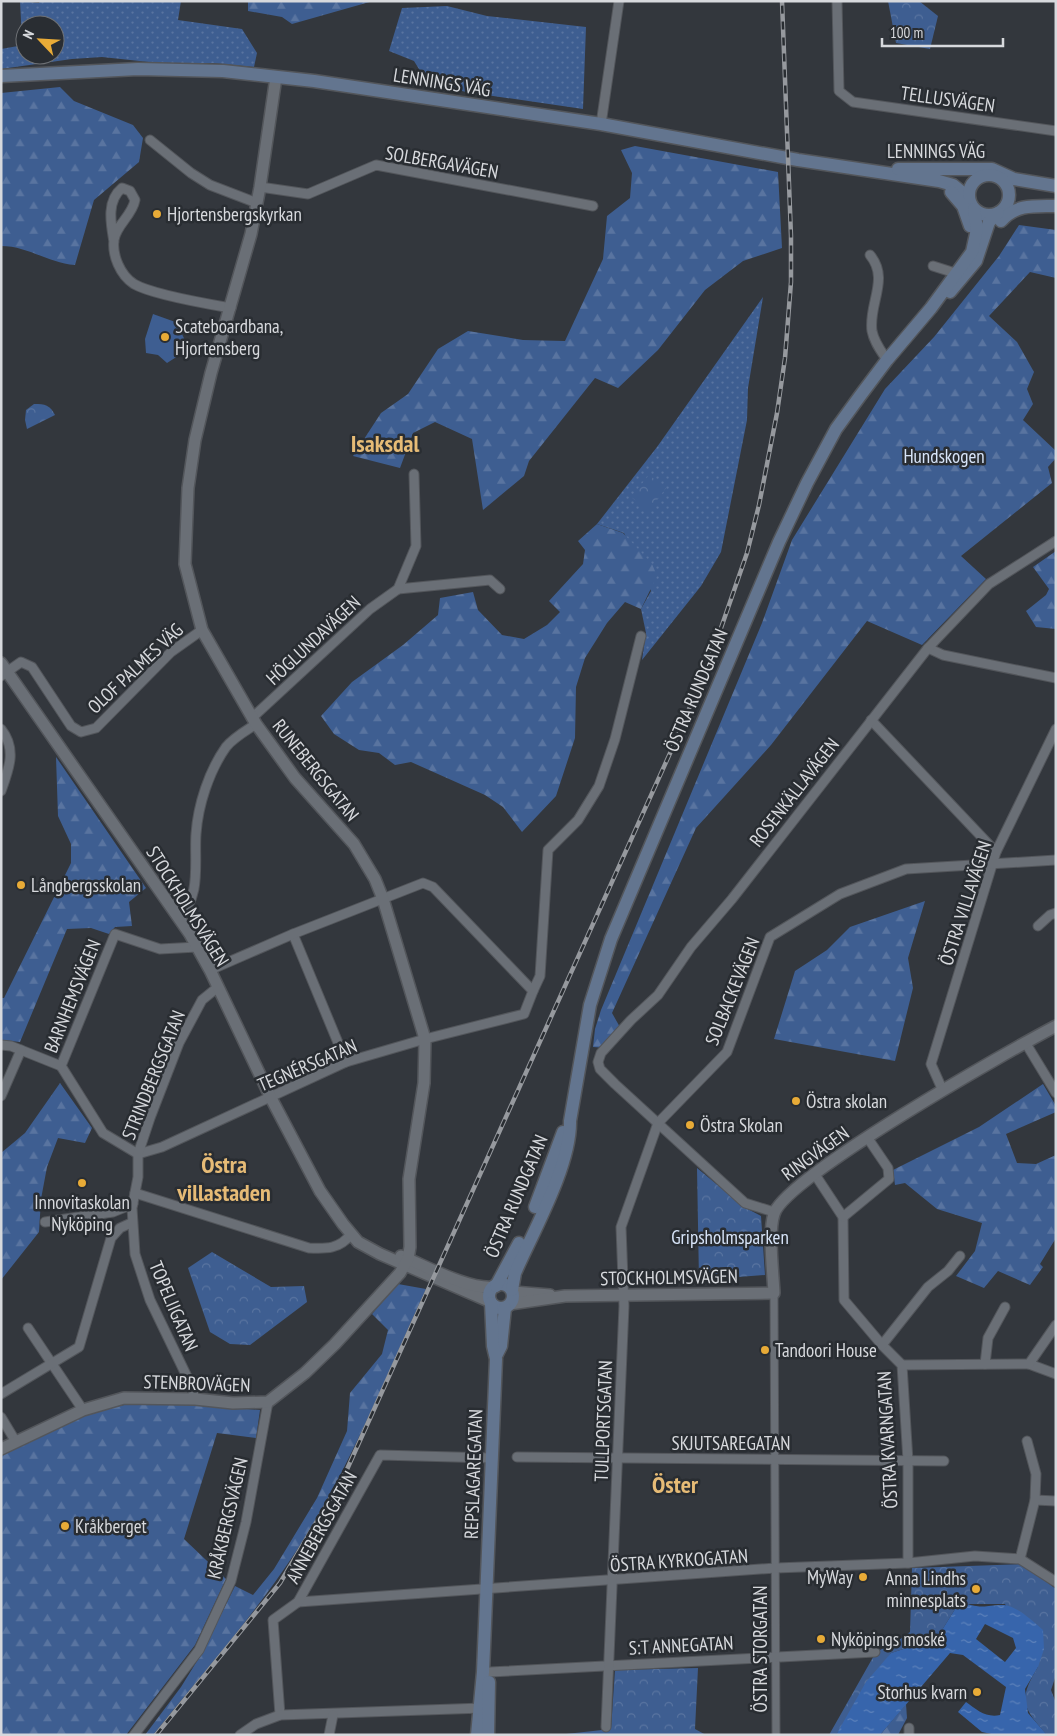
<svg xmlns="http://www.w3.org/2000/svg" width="1057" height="1736" viewBox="0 0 1057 1736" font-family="'PT Sans Narrow',sans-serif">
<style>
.grass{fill:url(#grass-dots);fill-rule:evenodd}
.forest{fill:url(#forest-firs)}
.park{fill:url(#park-crowns)}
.pitch{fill:#3e5e91}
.water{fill:url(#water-ripples);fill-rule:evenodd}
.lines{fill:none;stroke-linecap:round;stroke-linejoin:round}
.pedestrian-casing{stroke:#53565b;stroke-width:9}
.minor-casing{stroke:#53565b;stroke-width:11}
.tertiary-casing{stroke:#53565b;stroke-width:14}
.secondary-casing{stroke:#53565b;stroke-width:15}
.pedestrian{stroke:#6a6f76;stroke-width:7}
.minor{stroke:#6a6f76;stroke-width:9}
.tertiary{stroke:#6a6f76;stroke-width:11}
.secondary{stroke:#63758f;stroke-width:12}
.rail-casing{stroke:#96999e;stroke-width:4.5}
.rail{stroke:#292d32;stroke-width:2.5;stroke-dasharray:8;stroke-linecap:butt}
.poi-dot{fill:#e8ab37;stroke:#292d32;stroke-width:2}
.labels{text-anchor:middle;stroke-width:5;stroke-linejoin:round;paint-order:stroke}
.street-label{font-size:19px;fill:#d7d9dd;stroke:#292d32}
.poi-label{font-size:19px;fill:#d7d9dd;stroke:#292d32;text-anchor:start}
.park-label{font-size:19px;fill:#d7e4f8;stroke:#292d32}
.district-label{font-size:24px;font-weight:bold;fill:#e6bb76;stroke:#292d32}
</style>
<defs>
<pattern id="grass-dots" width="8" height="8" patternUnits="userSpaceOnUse" patternTransform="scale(1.25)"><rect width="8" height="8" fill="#3e5e91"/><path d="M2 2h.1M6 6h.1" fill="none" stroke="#5974a0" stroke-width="1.8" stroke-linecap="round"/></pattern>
<pattern id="forest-firs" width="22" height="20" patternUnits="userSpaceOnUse" patternTransform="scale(1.25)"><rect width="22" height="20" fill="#3e5e91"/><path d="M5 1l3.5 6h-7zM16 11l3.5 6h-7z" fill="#5974a0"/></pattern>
<pattern id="park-crowns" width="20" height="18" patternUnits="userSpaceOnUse" patternTransform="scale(1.25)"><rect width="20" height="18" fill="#3e5e91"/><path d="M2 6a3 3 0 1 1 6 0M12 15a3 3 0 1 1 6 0" fill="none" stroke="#5974a0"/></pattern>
<pattern id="water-ripples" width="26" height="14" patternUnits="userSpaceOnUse" patternTransform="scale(1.25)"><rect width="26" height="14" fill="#3765ac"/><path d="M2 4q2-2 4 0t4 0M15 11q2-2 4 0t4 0" fill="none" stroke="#5d82bb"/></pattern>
</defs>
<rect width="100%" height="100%" fill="#33373d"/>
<g class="grass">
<path d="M20 1 39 3 40 1H181L178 20 242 29 257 53 254 67 213 63H158L102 57 72 59 1 69V49L18 46 22 40ZM25 25H55V55H25Z"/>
<path d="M447 6 487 16 586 27 583 109 466 92 427 82 414 61 389 51 402 8Z"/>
<path d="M763 297 748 388 747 420 721 552 701 586 642 660 646 633 641 609 651 591 624 533 597 524 657 447Z"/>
</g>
<g class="forest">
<path d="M248 1H373L292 24 282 17 248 11Z"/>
<path d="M60 87 74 101 133 125 143 138 139 162 94 200 75 265C48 263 28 246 1 246V93Z"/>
<path d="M635 146 778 172 782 248 743 261 705 290 658 350 618 388 595 378 529 461 524 476 483 510 472 439 435 422 413 433 400 468 353 456 381 413 408 394 438 349 468 331 523 340 565 341 603 259 607 216 630 198 632 173 621 150Z"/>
<path d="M1019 225 1056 230V278L1030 272 989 316 1017 342 1034 372 1027 389 1033 404 1023 420 1056 451V458L1048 467 1052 483 961 556 986 579 922 645 867 621 771 745 696 828 612 1013 621 1029 607 1048 593 1047 595 1029 601 1010 762 623 792 540 885 389 934 337 999 256Z"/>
<path d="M597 524 623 533 652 564 657 576 641 609 625 602 607 623 585 658 576 687 575 738 556 796 522 832 503 807 485 795 411 762 395 765 379 753 359 750 334 734 321 716 352 682 403 645 438 615 440 598 473 592 478 610 502 635 524 639 547 625 560 612 549 601 583 564 585 550 578 541Z"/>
<path d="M1056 551V629L1036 627 1026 611 1046 595 1049 589 1033 567Z"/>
<path d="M56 757 146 888 129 902 132 926 115 927 109 934 91 928 67 929 20 1042 1 1040V998H4L71 863V844L58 816Z"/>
<path d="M925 901 908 958 913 988 895 1061 774 1039 795 971 827 950 850 927Z"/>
<path d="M60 1083 92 1128 85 1143 58 1138 47 1167 41 1199 39 1232 1 1280V1153L25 1133Z"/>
<path d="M1043 1084 1056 1106V1112L1006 1134 1017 1163 1036 1164 1056 1155V1238L1040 1264 1043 1267 1030 1285 998 1271 984 1288 956 1276 975 1251 982 1223 937 1209 905 1183 895 1185 893 1170 979 1127Z"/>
<path d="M398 1284 426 1289C385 1378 349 1471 295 1553 253 1617 201 1675 153 1735H145L181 1687 202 1653 235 1586 253 1595 274 1569 317 1498 347 1431 350 1393 382 1354 388 1330 372 1314Z"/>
<path d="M124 1405H197L260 1410 256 1438 217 1433 184 1539 226 1579 195 1645 126 1735H1V1456L88 1413Z"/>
<path d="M906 1704 907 1718 898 1735H880Z"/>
</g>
<g class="park">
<path d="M888 1H919L938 16 930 49 896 43Z"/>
<path d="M34 404C45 404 50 405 55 415L27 429 25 420 26 410Z"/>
<path d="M649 475 666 488 649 511 631 497Z"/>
<path d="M697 1168 744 1207 761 1216 765 1275 699 1280Z"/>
<path d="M212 1252 271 1287 304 1286 307 1302 250 1345 230 1344 210 1332 188 1268Z"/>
<path d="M1022 1564 1056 1589V1675L1051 1690 1056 1703V1735H1047C1022 1707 1018 1700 1038 1667L1005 1604H967L957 1606 942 1630 916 1645 891 1653 836 1735H829L876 1652 896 1642 910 1632 912 1568Z"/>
<path d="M698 1668 695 1729 706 1735H557L611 1729 615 1670Z"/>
</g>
<path class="pitch" d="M153 314 181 324 182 334 189 349 167 363 158 355 146 353 145 339Z"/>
<path class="water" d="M967 1604C986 1609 986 1605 1003 1605 1014 1604 1034 1622 1043 1630L1044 1649 1038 1667 1025 1689 1028 1713 1047 1735H996L982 1732 958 1712 966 1702C977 1710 986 1718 1000 1715L1006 1687 963 1655 950 1653 880 1735H836L866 1682 891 1653 916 1645 942 1630 957 1606ZM985 1624 1013 1638 1016 1648 1005 1662 976 1639Z"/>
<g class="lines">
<g class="pedestrian-casing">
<path id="pedestrian" d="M774 1293 776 1735"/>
</g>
<g class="minor-casing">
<g id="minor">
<path d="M837 1 839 91 853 102 1056 131"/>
<path d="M601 124 619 1"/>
<path d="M150 140 191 173 210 185 257 203"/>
<path d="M260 187 308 194 376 165 593 206"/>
<path d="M114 242C111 224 106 201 122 188L130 191 135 200C132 216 116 225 114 240 112 255 120 275 134 284 153 295 208 304 231 308"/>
<path d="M870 255C890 279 868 304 872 331 874 342 881 351 887 360"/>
<path d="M933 266 955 273"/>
<path d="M398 589 490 580 500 589"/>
<path d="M928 648 943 655 1056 678"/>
<path d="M1 676 21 662 32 667 71 726 81 732 96 728 171 652 202 630"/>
<path d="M253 717 370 609 398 589 416 546 414 474"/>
<path d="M871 720 996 852"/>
<path d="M1 729C17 749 9 769 1 791"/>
<path d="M178 917C202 899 194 861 196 834 198 805 209 771 226 747 233 738 247 730 256 724"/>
<path d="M1038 926 1050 915 1056 913"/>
<path d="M293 934 346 1062"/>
<path d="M197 947 160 949 115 934 61 1066 103 1133 138 1154 162 1147 346 1062 425 1039 524 1014 533 991 433 887 423 883 293 934 210 970"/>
<path d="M533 991 540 976 548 850 578 820 599 786 615 739 641 636"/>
<path d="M1025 1042 1056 1093"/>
<path d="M1 1045 11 1046 61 1066"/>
<path d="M943 1091 931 1064 996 852 1056 729"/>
<path d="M1 1096 21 1050"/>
<path d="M814 1173 843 1217 844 1300 882 1345 902 1365 908 1461V1563"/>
<path d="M135 1193 309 1248C326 1249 340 1249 351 1234"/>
<path d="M774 1212 745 1203 615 1084 600 1069 598 1062 601 1053 631 1020 658 995 691 947 732 899 928 648 989 584 1056 541"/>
<path d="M843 1217 889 1179 888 1168 867 1137"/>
<path d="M45 1222 113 1212 133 1204"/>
<path d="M28 1328 83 1410"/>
<path d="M882 1345 928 1287 948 1271 960 1256"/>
<path d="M985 1364 988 1338 1005 1307"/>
<path d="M1029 1364 1056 1374"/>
<path d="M902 1365 1029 1364 1056 1325"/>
<path d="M1 1394 79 1347 111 1238 120 1228 131 1223"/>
<path d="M195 1399 191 1385 150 1300 135 1254 132 1208 138 1177V1154L150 1118 179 1043 202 1000 218 987"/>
<path d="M1 1417 16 1442"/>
<path d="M517 1457 944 1461"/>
<path d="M1035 1500 1056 1501"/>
<path d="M1020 1559 1035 1500 1036 1474 1027 1441"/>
<path d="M298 1602 776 1568 908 1563 975 1556 1020 1559 1056 1582"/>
<path d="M490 1672 875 1652"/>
<path d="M280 1715 273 1620 298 1602 380 1455 492 1458"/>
<path d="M606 1727 624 1306 621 1227 658 1123 727 1052 770 937 840 894 906 869 1056 860"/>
<path d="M909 1728V1735"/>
<path d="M134 1735 199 1650 231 1581 246 1522 268 1402"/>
<path d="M240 1735 256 1724 280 1715 483 1708"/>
<path d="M329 1735 333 1715"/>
</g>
</g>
<g class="tertiary-casing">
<g id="tertiary">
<path d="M1 663 190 934 210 970 271 1098 320 1191 343 1224 358 1242 380 1254 491 1302"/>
<path d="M401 1256C426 1266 468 1290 494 1287"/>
<path d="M513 1292 550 1295"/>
<path d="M510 1304 565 1296 774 1293C773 1272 768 1232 774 1214 785 1177 1012 1049 1056 1026"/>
<path d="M1 1449 83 1410 124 1398 195 1399 233 1403 268 1402 305 1373 335 1344 400 1273 408 1259 410 1247 409 1179 424 1083 425 1039 383 899 375 879 354 844 295 778 256 724 202 630 185 564 188 488 195 440 211 373 251 234 260 187 276 77"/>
</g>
</g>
<g class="secondary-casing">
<g id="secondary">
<path d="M1 76 138 69 223 71 314 81 601 124 798 160 939 181 953 185 969 198"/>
<path d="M898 169H992L1014 179 1056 186"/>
<circle cx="989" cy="195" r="20"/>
<path d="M951 192 963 206 970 226"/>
<path d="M1001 221C1016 204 1034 206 1056 206"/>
<path d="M950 292 976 261 989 222 998 213"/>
<path d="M535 1207 563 1132"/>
<circle cx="501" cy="1296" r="12"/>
<path d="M496 1286 519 1243"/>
<path d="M512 1290 515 1273C533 1232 571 1165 570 1121L590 1005 611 939 779 542 807 483 836 429 860 396 887 360 931 308 972 252 977 229 974 209"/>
<path d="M497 1354 501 1346 505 1308"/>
<path d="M477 1735 483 1672 496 1359 493 1346 491 1303"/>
<path d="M488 1735 489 1682"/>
</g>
</g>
<use href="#pedestrian" class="pedestrian"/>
<use href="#minor" class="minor"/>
<use href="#tertiary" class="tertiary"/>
<use href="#secondary" class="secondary"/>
<g class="rail-casing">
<path id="rail" d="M156 1735 280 1583 344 1476 676 740 712 654 747 553 759 505 777 413 785 358 791 282V236L782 1"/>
</g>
<use href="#rail" class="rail"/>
</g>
<g class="poi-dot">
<circle cx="157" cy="214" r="5"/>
<circle cx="165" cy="337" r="5"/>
<circle cx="21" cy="885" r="5"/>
<circle cx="796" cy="1101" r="5"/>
<circle cx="690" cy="1125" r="5"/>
<circle cx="82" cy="1183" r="5"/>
<circle cx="765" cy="1350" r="5"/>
<circle cx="65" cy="1526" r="5"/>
<circle cx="863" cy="1577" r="5"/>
<circle cx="976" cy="1589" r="5"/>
<circle cx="821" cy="1639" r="5"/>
<circle cx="977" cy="1692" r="5"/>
</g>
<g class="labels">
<g class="street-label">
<text transform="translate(442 82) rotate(9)" y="7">LENNINGS VÄG</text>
<text transform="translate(948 99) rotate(8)" y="7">TELLUSVÄGEN</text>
<text x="936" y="158">LENNINGS VÄG</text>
<text transform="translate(442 162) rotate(10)" y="7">SOLBERGAVÄGEN</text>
<text transform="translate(313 640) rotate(-43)" y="7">HÖGLUNDAVÄGEN</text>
<text transform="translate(135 668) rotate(-43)" y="7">OLOF PALMES VÄG</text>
<text transform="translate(696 690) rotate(-67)" y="7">ÖSTRA RUNDGATAN</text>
<text transform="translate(316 770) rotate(51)" y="7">RUNEBERGSGATAN</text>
<text transform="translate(794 792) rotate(-52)" y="7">ROSENKÄLLAVÄGEN</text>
<text transform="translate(965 903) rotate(-72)" y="7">ÖSTRA VILLAVÄGEN</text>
<text transform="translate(188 906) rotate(58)" y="7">STOCKHOLMSVÄGEN</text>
<text transform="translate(732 991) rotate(-68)" y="7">SOLBACKEVÄGEN</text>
<text transform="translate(72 996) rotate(-68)" y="7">BARNHEMSVÄGEN</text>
<text transform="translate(307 1065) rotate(-23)" y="7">TEGNÉRSGATAN</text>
<text transform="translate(153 1075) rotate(-68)" y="7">STRINDBERGSGATAN</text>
<text transform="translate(815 1153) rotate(-36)" y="7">RINGVÄGEN</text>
<text transform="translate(516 1196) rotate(-67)" y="7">ÖSTRA RUNDGATAN</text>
<text transform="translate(669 1277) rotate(-1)" y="7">STOCKHOLMSVÄGEN</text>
<text transform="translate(174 1306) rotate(67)" y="7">TOPELIIGATAN</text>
<text transform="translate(197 1383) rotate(2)" y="7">STENBROVÄGEN</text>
<text transform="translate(603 1421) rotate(-88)" y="7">TULLPORTSGATAN</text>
<text transform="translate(887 1440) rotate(-93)" y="7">ÖSTRA KVARNGATAN</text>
<text x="731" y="1450">SKJUTSAREGATAN</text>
<text transform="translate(473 1474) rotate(-88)" y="7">REPSLAGAREGATAN</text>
<text transform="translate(227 1518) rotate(-77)" y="7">KRÅKBERGSVÄGEN</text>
<text transform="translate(321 1527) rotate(-61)" y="7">ANNEBERGSGATAN</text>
<text transform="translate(679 1560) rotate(-4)" y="7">ÖSTRA KYRKOGATAN</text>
<text transform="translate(681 1645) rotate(-3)" y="7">S:T ANNEGATAN</text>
<text transform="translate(760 1649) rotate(-90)" y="7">ÖSTRA STORGATAN</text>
</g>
<g class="poi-label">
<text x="167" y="221">Hjortensbergskyrkan</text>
<text x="175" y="333">Scateboardbana,<tspan x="175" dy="22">Hjortensberg</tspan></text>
<text x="31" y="892">Långbergsskolan</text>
<text x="806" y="1108">Östra skolan</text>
<text x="700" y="1132">Östra Skolan</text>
<text x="82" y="1209" text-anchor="middle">Innovitaskolan<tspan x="82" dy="22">Nyköping</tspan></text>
<text x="775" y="1357">Tandoori House</text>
<text x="75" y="1533">Kråkberget</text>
<text x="853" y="1584" text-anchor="end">MyWay</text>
<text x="966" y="1585" text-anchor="end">Anna Lindhs<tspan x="966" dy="22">minnesplats</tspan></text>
<text x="831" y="1646">Nyköpings moské</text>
<text x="967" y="1699" text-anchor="end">Storhus kvarn</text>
</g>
<g class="park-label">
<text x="944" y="463">Hundskogen</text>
<text x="730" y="1244">Gripsholmsparken</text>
</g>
<g class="district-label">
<text x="385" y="452">Isaksdal</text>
<text x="224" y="1173">Östra<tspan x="224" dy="28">villastaden</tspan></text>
<text x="675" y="1493">Öster</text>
</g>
</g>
<rect width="1057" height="1736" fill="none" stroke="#d7d9dd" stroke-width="5"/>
<g transform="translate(40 40) rotate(295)"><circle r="24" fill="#292d32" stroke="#6f7276"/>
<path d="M0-4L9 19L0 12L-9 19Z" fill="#e8ab37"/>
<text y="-8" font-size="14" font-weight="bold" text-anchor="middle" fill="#d7d9dd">N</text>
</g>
<path d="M882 38v8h121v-8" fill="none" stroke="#d7d9dd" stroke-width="2.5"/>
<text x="890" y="38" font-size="15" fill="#d7d9dd" stroke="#292d32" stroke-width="4" paint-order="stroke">100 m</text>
</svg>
